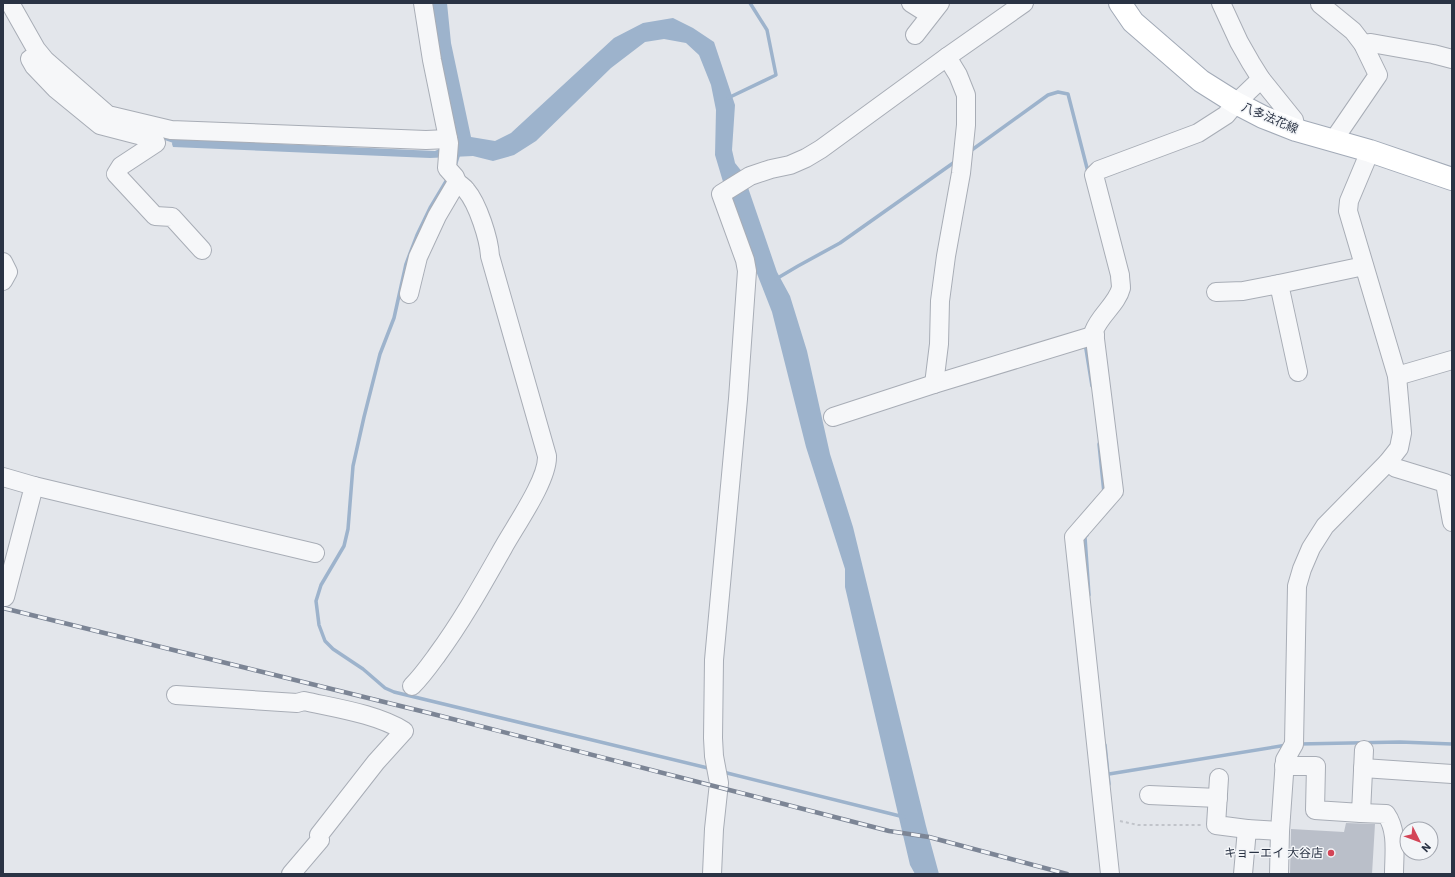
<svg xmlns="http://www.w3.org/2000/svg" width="1455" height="877" viewBox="0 0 1455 877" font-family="'IBM Plex Sans','Noto Sans JP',sans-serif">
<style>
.water{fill:#9db3cc}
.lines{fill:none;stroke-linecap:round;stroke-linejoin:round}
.stream{stroke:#9db3cc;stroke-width:3.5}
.building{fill:#babfc9}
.minor-casing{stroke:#a8adb6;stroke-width:20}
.major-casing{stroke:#a2aab7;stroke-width:24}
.path{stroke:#c1c4ca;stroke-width:2;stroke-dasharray:3 3;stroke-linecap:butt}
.minor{stroke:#f6f7f9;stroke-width:18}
.major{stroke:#fff;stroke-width:22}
.rail-casing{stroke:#7c8595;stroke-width:4.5}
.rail{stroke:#f3f5f8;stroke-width:3;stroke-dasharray:9;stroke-linecap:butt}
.poi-dot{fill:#d34557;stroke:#f3f5f8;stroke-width:1.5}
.labels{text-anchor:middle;stroke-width:3;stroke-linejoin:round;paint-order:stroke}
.street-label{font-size:12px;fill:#2a3344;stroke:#f3f5f8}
.poi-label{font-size:12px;fill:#2a3344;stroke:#f3f5f8;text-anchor:end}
</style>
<rect width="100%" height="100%" fill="#e3e6eb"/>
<path class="water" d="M430 3H447L451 43 471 137 495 141 511 133 614 38 643 23 673 18 693 28 714 42 735 105 732 150 735 163 743 173 777 272 790 296 807 351 830 454 853 527 926 826 939 874H915L910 865 845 587V569L806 447 772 312 730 205 715 155 716 110 711 85 699 55 686 43 664 39 645 42 611 68 536 141 514 155 493 161 473 156 430 158 173 147 172 144 173 139 435 151 454 142Z"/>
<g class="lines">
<g class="stream">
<path d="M728 98 776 75 767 30 750 3"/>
<path d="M159 136 176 142"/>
<path d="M969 152 1048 95 1058 92 1068 94 1088 172"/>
<path d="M455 166 459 153"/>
<path d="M448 178 430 208 417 235 406 264 394 318 380 354 364 417 353 466 348 529 344 546 321 585 316 601 319 625 325 641 333 649 363 669 385 688 394 692 712 769"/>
<path d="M776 279 798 266 840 243 956 161"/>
<path d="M1085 343 1092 386"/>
<path d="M1099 444 1104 493"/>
<path d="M1087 535 1085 537 1089 595"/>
<path d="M1299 744 1400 742 1452 744"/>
<path d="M1105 745 1109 784"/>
<path d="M723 772 904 817"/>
<path d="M1109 774 1287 745"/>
</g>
</g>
<path class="building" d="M1346 823 1375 824 1372 874H1290L1291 829 1344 832Z"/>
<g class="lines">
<g class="minor-casing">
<g id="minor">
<path d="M10 3 36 49 45 60 108 115 171 130 426 140 448 139"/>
<path d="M911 3 930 15"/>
<path d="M1221 3 1239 42 1251 63 1261 79 1294 120 1296 130"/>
<path d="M1321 3 1320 4 1353 31 1363 44 1378 75 1337 135 1335 141"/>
<path d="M915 35 940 3"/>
<path d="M1363 44 1371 43 1433 54 1452 59"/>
<path d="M30 59 34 66 56 89 100 125 154 139 156 143 121 166 116 174 155 216 172 217 202 250"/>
<path d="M3 262 8 272 3 281"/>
<path d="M1216 292 1243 291 1279 284"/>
<path d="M409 294 418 257 437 216 457 182 455 177 447 168 449 143 432 60 423 3"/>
<path d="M1298 372 1279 284 1364 266"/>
<path d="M1397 376 1452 360"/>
<path d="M934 384 939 344 940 301 946 256 961 173 966 125V95L958 75 947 57"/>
<path d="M833 417 934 384 1095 335"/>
<path d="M1388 462 1396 468 1445 483 1452 522"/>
<path d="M3 477 34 486 5 597"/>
<path d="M34 486 315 553"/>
<path d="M412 686C422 676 429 666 437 655 462 621 482 585 503 548 515 526 548 480 547 456L490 256C489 239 478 204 466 190 464 187 460 185 457 182"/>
<path d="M176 695 297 703 304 701C335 708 377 714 404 731L376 762 319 835 320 840 291 874"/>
<path d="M1284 766H1316L1315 810 1361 813 1364 750"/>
<path d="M1363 768 1452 774"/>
<path d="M1219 778 1216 825 1247 829"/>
<path d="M1149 795 1218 798"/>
<path d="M1361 813 1386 814C1398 831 1394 854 1394 874"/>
<path d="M712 874 714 829 719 783 714 756 713 738 714 660 738 399 747 271 745 260 721 194 750 176 771 169 790 165 806 158 821 149 947 57 1024 3"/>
<path d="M1110 874 1074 537 1114 491 1094 331C1100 315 1117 304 1121 288 1121 284 1120 279 1120 275L1094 175 1099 170 1198 133 1226 115 1236 103 1261 79"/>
<path d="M1243 874 1247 829 1280 831"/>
<path d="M1279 874 1280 831 1285 760 1294 744 1297 586 1302 569 1311 548 1325 526 1388 462 1399 448 1402 433 1397 376 1348 211 1349 201 1370 151"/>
</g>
</g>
<g class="major-casing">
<path id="major" d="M1120 3 1133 22 1201 81 1236 103 1263 117 1296 130 1370 151 1452 179"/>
</g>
<path class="path" d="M1120 821 1138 825H1201"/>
<use href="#minor" class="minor"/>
<use href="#major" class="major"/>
<g class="rail-casing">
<path id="rail" d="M3 608 433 714 889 831 929 837 1067 874"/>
</g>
<use href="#rail" class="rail"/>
</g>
<circle class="poi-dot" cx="1331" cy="853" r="4"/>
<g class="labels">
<g class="street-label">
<text transform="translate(1270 118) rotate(23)" y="4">八多法花線</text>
</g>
<g class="poi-label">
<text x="1323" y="857">キョーエイ 大谷店</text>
</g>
</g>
<rect width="1455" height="877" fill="none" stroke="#2a3344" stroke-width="8"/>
<g transform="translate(1419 841) rotate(132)"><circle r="19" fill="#f3f5f8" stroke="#a3a7b0"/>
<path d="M0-3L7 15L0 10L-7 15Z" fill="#d34557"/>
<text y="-6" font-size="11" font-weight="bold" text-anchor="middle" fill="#2a3344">N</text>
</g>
</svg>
